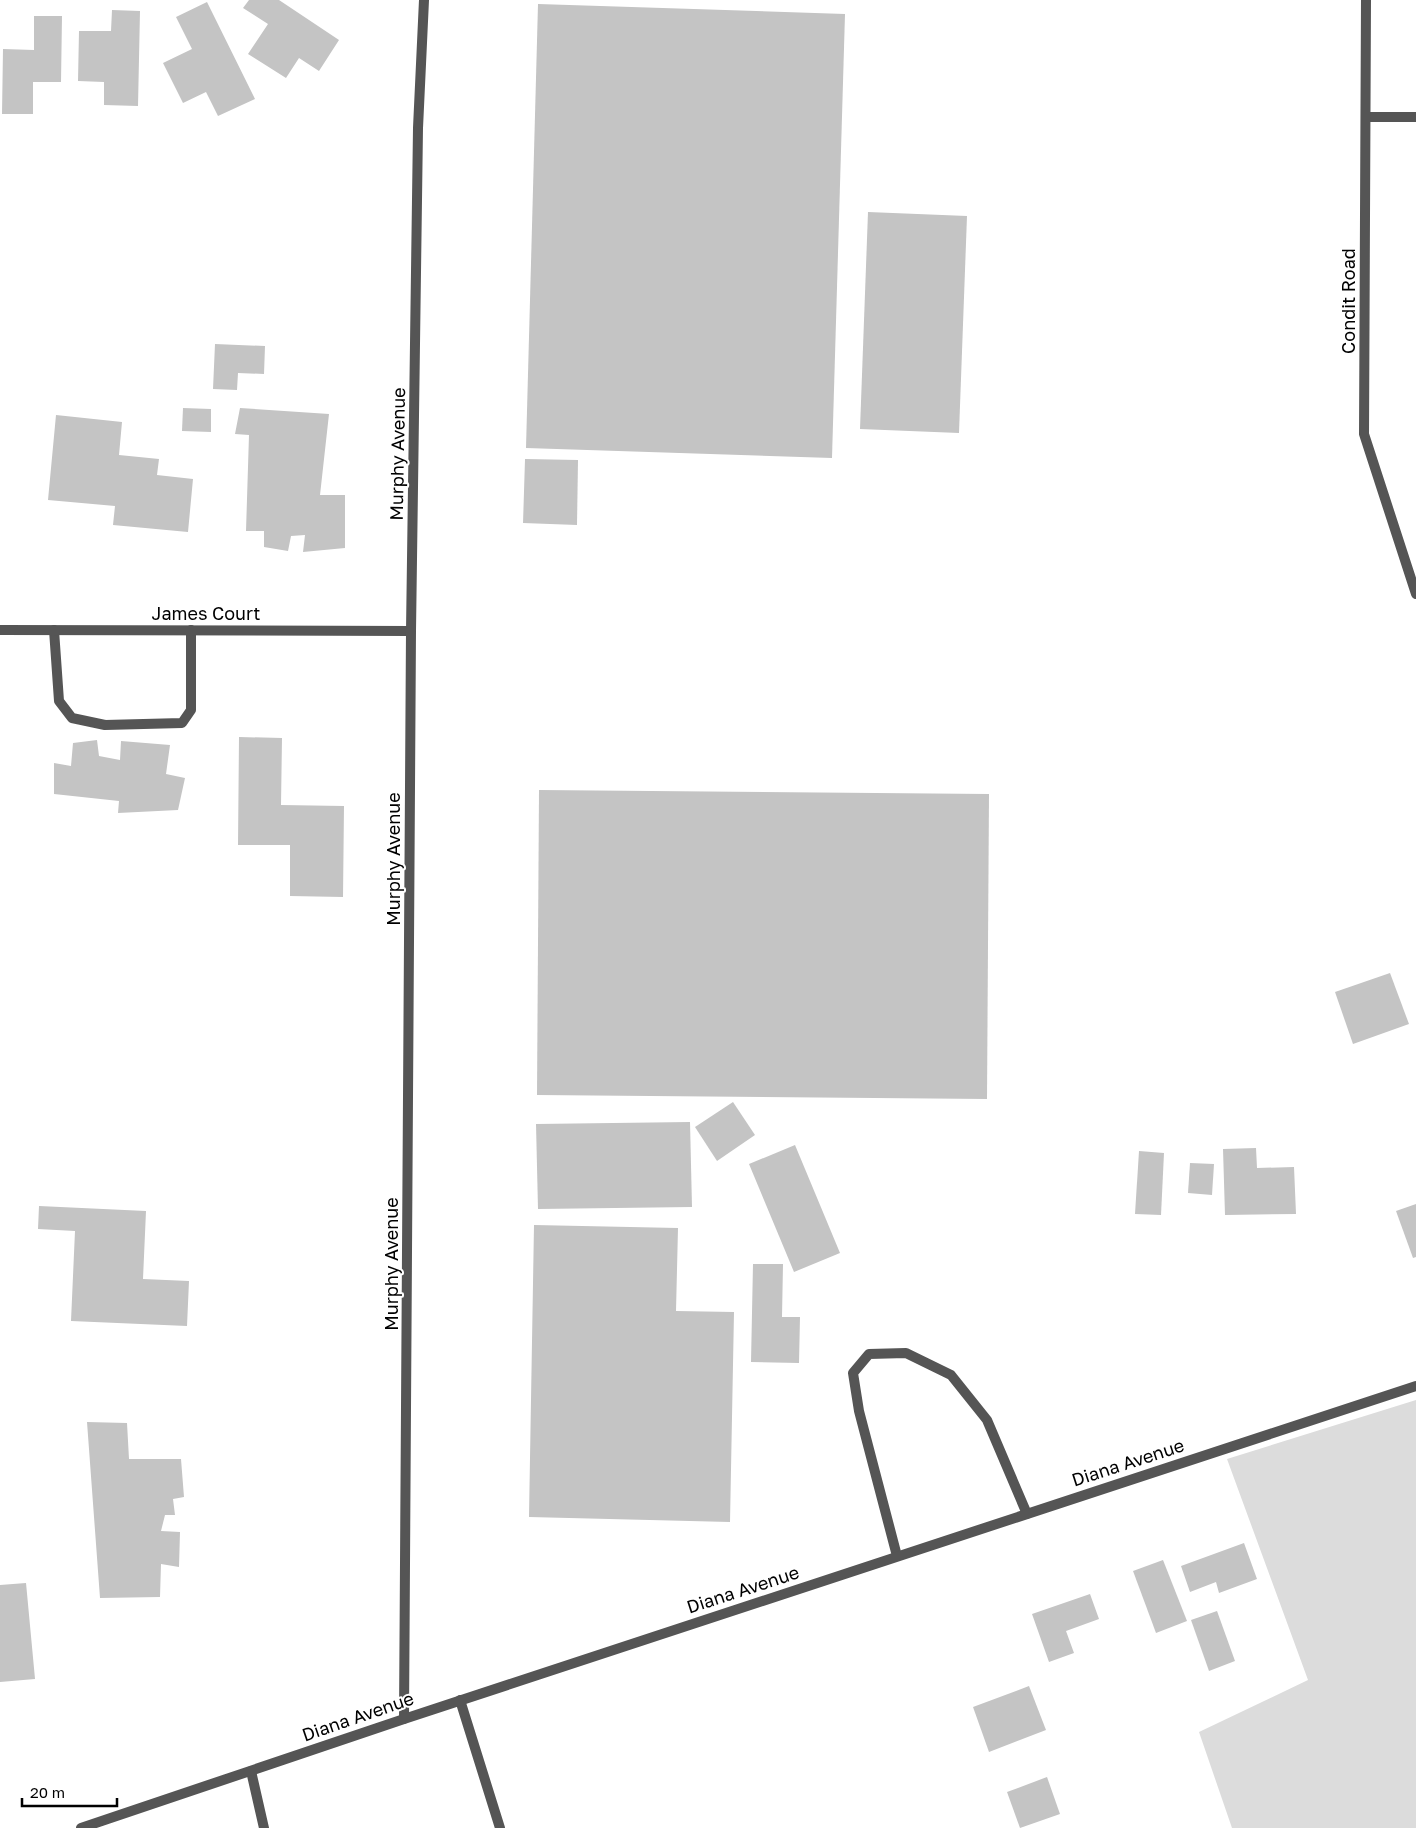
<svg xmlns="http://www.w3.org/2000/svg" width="1416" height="1828" viewBox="0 0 1416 1828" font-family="'Golos Text',sans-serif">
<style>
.green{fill:#dcdcdc}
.building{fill:#c4c4c4}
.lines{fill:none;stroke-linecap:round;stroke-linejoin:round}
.service{stroke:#555;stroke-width:10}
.minor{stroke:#555;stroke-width:10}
.tertiary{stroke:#555;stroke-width:10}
.labels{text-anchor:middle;stroke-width:4;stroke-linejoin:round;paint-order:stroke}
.street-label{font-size:18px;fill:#000;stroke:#fff}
</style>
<rect width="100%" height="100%" fill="#fff"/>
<path class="green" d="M1416 1400V1828H1232L1199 1732 1308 1680 1227 1459Z"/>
<g class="building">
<path d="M249 0H279L339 40 319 71 299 58 286 78 248 54 268 24 243 8Z"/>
<path d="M207 2 255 99 218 116 206 92 183 103 163 63 192 49 176 17Z"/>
<path d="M538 4 845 14 832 458 526 448Z"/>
<path d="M112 10 140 11 138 106 104 105V82L78 81 79 31H111Z"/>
<path d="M34 16H62L61 82H33V114H2L3 49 34 50Z"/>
<path d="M868 212 967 216 959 433 860 429Z"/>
<path d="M215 344 265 346 264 374 238 373 237 390 213 389Z"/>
<path d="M183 408 211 409V432L182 431Z"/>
<path d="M240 408 329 414 320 495H345V548L303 552 305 535 291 536 288 551 264 547V531H246L249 435 235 434Z"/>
<path d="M56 415 122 422 119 455 159 459 157 475 193 479 188 532 113 525 115 506 48 500Z"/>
<path d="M525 459 578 460 577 525 523 523Z"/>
<path d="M239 737 282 738 281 805 344 806 343 897 290 896V845H238Z"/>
<path d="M97 740 99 756 120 760 121 741 170 745 166 774 185 778 178 810 118 813 119 801 54 794V763L71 766 73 743Z"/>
<path d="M539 790 989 794 987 1099 537 1095Z"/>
<path d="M1390 973 1409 1024 1353 1044 1335 992Z"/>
<path d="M733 1102 755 1135 717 1161 695 1127Z"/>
<path d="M690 1122 692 1207 538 1209 536 1124Z"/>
<path d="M795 1145 840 1253 794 1272 749 1164Z"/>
<path d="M1256 1148 1257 1168 1294 1167 1296 1214 1225 1215 1223 1149Z"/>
<path d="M1139 1151 1164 1153 1161 1215 1135 1214Z"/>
<path d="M1190 1163 1214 1164 1212 1195 1188 1193Z"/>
<path d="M1416 1204V1257L1413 1258 1396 1211Z"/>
<path d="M39 1206 146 1211 143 1279 189 1281 187 1326 71 1321 75 1231 38 1229Z"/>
<path d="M534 1225 678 1228 676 1311 734 1312 730 1522 529 1517Z"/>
<path d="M753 1264H783L782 1317H800L799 1363 751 1362Z"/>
<path d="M87 1422 127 1423 129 1459H181L184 1497 173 1499 175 1515H165L161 1531 180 1532 179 1567 161 1564 160 1597 100 1598Z"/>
<path d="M1244 1543 1257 1579 1219 1593 1216 1582 1190 1592 1181 1566Z"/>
<path d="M1163 1560 1187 1621 1156 1633 1133 1571Z"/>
<path d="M26 1583 35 1679 0 1682V1585Z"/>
<path d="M1090 1594 1099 1619 1066 1631 1074 1653 1049 1662 1032 1614Z"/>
<path d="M1217 1611 1235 1661 1209 1671 1191 1620Z"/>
<path d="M1029 1686 1046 1730 989 1752 973 1707Z"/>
<path d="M1047 1777 1060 1814 1020 1828 1007 1792Z"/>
</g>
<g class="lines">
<g class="service">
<path d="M1367 117H1416"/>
<path d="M54 630 59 701 72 718 105 725 182 723 191 710V630"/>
<path d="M897 1556 859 1411 853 1373 869 1354 906 1353 951 1375 987 1420 1027 1514"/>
<path d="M460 1700 500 1828"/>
<path d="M251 1771 264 1828"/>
</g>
<g class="minor">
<path d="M0 630 411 631"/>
<path d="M404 1719 411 631 418 128 424 0"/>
<path d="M81 1828 404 1719 1416 1386"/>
</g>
<path class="tertiary" d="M1366 0 1364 434 1416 594"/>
</g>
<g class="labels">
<g class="street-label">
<text transform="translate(1349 301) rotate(-90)" y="6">Condit Road</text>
<text transform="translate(398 454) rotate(-89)" y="6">Murphy Avenue</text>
<text x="206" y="620">James Court</text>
<text transform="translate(394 859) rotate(-90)" y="6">Murphy Avenue</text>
<text transform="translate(392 1264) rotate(-90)" y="6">Murphy Avenue</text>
<text transform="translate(1128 1463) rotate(-18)" y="6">Diana Avenue</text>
<text transform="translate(743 1590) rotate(-18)" y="6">Diana Avenue</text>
<text transform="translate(358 1717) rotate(-19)" y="6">Diana Avenue</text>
</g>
</g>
<path d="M22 1798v8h95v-8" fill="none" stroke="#000000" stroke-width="2.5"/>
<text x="30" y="1798" font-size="15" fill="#000000" stroke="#ffffff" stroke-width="4" paint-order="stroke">20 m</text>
</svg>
